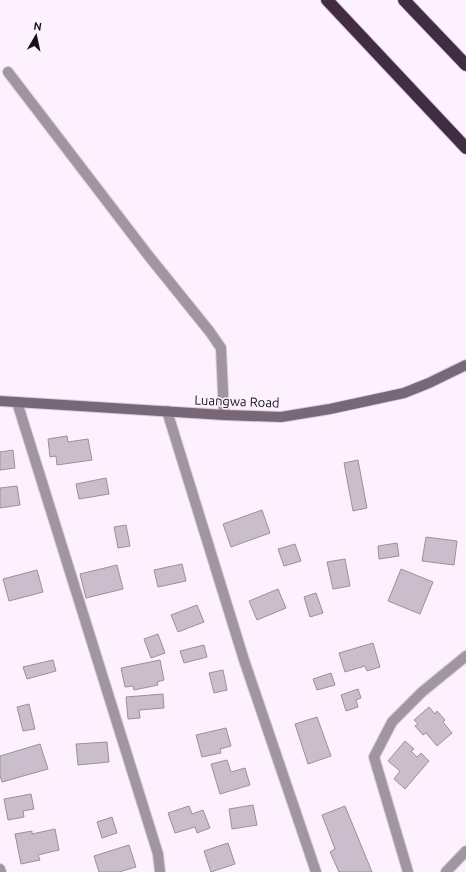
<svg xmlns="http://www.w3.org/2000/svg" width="466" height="872" viewBox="0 0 466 872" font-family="Ubuntu,sans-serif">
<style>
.building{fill:#cbbecc;stroke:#9c909d}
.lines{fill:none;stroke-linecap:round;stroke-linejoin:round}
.street-casing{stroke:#d9cdda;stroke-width:12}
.secondary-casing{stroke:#d9cdda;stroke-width:12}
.highway-casing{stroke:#d9cdda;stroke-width:14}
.street{stroke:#a095a1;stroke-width:10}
.secondary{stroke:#786779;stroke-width:10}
.highway{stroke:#422c44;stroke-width:12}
.labels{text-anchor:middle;stroke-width:3;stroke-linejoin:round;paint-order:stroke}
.street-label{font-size:13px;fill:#161216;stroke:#fef1ff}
</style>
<rect width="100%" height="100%" fill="#fef1ff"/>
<g class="building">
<path d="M67 436 68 442 88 439 92 460 57 465 56 456 50 457 48 439Z"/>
<path d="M13 450 15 468 0 470V452Z"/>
<path d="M358 460 367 508 353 511 344 463Z"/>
<path d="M106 478 109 494 79 499 76 484Z"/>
<path d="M17 486 20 505 0 508V488Z"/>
<path d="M262 510 270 533 231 547 223 524Z"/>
<path d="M126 525 130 546 118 548 114 527Z"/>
<path d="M426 537 457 541 454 565 422 561Z"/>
<path d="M397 543 399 556 379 559 378 546Z"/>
<path d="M295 544 301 561 284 566 278 549Z"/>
<path d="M345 559 350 586 333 589 327 562Z"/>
<path d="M182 564 186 581 158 587 154 570Z"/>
<path d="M117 565 123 589 86 598 80 574Z"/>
<path d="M401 569 433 582 420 614 388 601Z"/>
<path d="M37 570 43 592 9 601 3 579Z"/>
<path d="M278 589 286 608 257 620 249 601Z"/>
<path d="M316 593 323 613 310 617 304 597Z"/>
<path d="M197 605 204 622 178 632 171 615Z"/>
<path d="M158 634 165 653 151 658 144 639Z"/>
<path d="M373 643 380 667 367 671 365 666 345 672 339 653Z"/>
<path d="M204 645 207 657 184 663 180 651Z"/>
<path d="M53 660 56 671 27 679 23 667Z"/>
<path d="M160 660 164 680 157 682 158 685 134 690 133 686 125 687 121 668Z"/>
<path d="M223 670 227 690 214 693 209 673Z"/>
<path d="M331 673 335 685 317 690 313 679Z"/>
<path d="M358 689 361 698 356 700 358 707 346 711 341 695Z"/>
<path d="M163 694 164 708 139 710 140 718 128 719 126 697Z"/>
<path d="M29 704 35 729 23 731 17 707Z"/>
<path d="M429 707 435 714 437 711 445 720 443 722 452 733 437 746 426 733 423 735 415 726 418 724 414 720Z"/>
<path d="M317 717 331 756 308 764 295 724Z"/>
<path d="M226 728 231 746 220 749 221 753 202 757 196 735Z"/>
<path d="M405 741 414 749 411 751 417 757 421 753 429 761 405 789 394 779 400 771 388 761Z"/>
<path d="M107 742 109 762 78 765 76 744Z"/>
<path d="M40 744 48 769 2 782 0 775V756Z"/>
<path d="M227 760 231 772 245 768 250 785 220 794 211 764Z"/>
<path d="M31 794 34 809 23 811 24 817 8 820 4 799Z"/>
<path d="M253 805 257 825 232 829 229 809Z"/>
<path d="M189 806 192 814 203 810 210 828 197 833 195 827 175 833 168 813Z"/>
<path d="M345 806 372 872H339L330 852 335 849 322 815Z"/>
<path d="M112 817 117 833 102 838 97 822Z"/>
<path d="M55 829 59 850 38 855 40 860 21 864 15 834 32 831V834Z"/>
<path d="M228 843 235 864 211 872 204 851Z"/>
<path d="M129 845 136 867 119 872H99L94 856Z"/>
</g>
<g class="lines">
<g class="street-casing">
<g id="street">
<path d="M8 72 148 255 210 332 221 348 224 415"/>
<path d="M17 402 158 854 160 872"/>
<path d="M167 411 244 660 316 872"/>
<path d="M0 869 1 872"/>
<path d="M408 872 374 757 392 722 422 692 466 656"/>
<path d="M446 872 466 851"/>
</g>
</g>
<g class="secondary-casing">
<path id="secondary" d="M0 401 224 415 281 417 330 409 404 393 429 383 466 365"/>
</g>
<g class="highway-casing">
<g id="highway">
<path d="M327 0 466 148"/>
<path d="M404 0 466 65"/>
</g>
</g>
<use href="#street" class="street"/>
<use href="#secondary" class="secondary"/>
<use href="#highway" class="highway"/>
</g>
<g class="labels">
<g class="street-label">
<text transform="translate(237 401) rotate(2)" y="5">Luangwa Road</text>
</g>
</g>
<g transform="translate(36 36) rotate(9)" stroke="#fef1ff" stroke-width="3" paint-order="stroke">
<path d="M0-3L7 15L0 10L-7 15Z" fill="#161216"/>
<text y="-6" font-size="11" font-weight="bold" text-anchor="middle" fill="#161216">N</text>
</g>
</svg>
